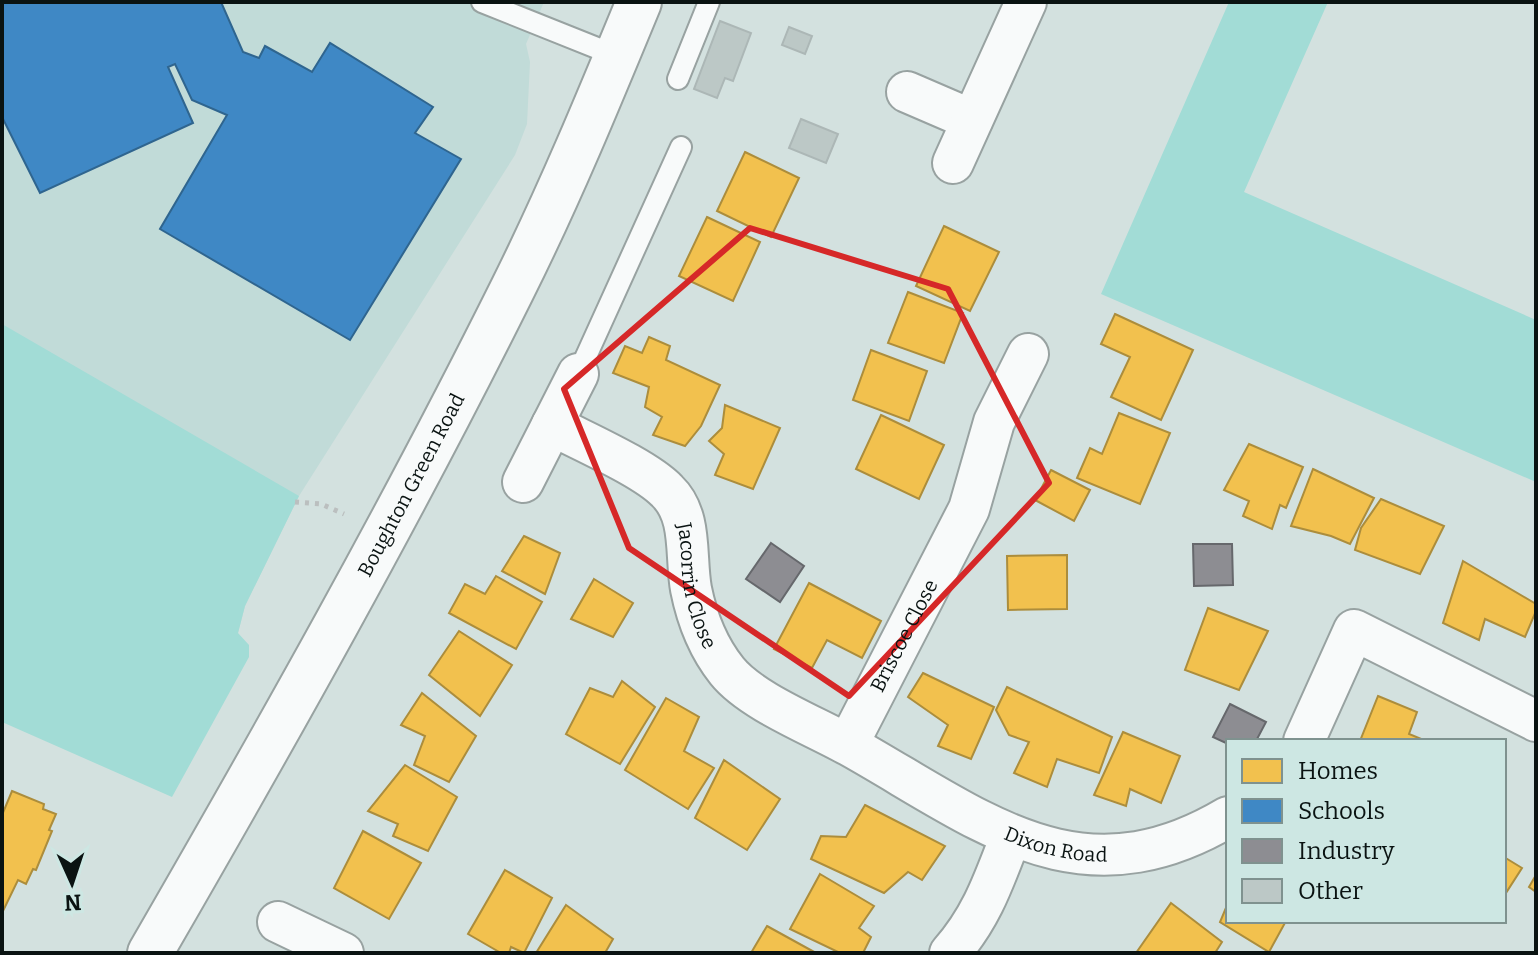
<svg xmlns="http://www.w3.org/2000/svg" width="1538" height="955" viewBox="0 0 1538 955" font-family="Bitter,serif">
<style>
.built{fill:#c1dbd8}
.green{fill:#a2dcd6}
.homes{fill:#f2c14e;stroke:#ac8d3c;stroke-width:2}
.schools{fill:#3f88c5;stroke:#2f658f;stroke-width:2}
.industry{fill:#8d8d92;stroke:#66686c;stroke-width:2}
.building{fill:#bcc8c6;stroke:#acb7b6;stroke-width:2}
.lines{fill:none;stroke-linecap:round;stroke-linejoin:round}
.lane-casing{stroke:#98a2a1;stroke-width:24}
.street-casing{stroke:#98a2a1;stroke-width:44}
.secondary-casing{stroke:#98a2a1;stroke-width:48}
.path{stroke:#bbbfbf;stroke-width:5;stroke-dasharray:4 6;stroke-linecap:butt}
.lane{stroke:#f8fafa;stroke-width:20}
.street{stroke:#f8fafa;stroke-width:40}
.secondary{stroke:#f8fafa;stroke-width:44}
.marked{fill:none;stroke:#d62828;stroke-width:6;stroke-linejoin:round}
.labels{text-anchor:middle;stroke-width:8;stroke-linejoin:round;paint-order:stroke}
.street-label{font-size:20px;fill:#0a1312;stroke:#cde7e3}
</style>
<rect width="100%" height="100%" fill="#d3e1df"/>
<path class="built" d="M2 2H544L526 44 530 62 527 124 515 155 299 496 245 606 238 633 2 534Z"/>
<g class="green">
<path d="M1229 2H1328L1244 192 1536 320V482L1101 294Z"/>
<path d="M2 324 299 496 245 606 238 633 249 645V657L172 797 2 722Z"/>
</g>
<g class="homes">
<path d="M745 152 799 178 771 237 717 211Z"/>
<path d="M707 217 760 242 733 301 679 276Z"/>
<path d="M944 226 999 252 970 311 916 286Z"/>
<path d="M908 292 963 313 944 363 888 343Z"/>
<path d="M1115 314 1193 350 1161 420 1111 397 1130 357 1101 344Z"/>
<path d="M649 337 670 346 666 360 720 385 701 426 685 446 653 435 662 417 645 407 649 387 613 373 625 346 642 353Z"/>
<path d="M871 350 927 371 909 421 853 400Z"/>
<path d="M725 405 780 428 753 489 715 475 724 454 709 441 722 428Z"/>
<path d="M1119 413 1170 433 1140 504 1077 478 1090 448 1102 454Z"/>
<path d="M881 415 944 445 919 499 856 469Z"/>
<path d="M1249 444 1303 467 1286 508 1280 505 1272 529 1243 516 1249 501 1224 490Z"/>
<path d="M1313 469 1374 498 1350 544 1331 536 1291 526Z"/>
<path d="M1051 470 1090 490 1074 521 1035 500Z"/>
<path d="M1381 499 1444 526 1420 574 1355 550 1361 528Z"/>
<path d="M524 536 560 553 545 594 502 571Z"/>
<path d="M1067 555V609L1008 610 1007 556Z"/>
<path d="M1463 561 1536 604V611L1525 637 1485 619 1479 640 1443 623Z"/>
<path d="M496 576 542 602 516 649 449 613 465 584 485 594Z"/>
<path d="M594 579 633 603 613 637 571 619Z"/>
<path d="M809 583 881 621 862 658 827 640 812 668 774 649Z"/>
<path d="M1208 608 1268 631 1239 690 1185 670Z"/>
<path d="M459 631 512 665 480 716 429 675Z"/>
<path d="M923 673 994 707 971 759 938 746 948 725 908 697Z"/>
<path d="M622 681 655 707 620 764 566 734 590 688 613 697Z"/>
<path d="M1007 687 1112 737 1099 773 1057 759 1047 787 1014 773 1029 742 1009 735 996 710Z"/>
<path d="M422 693 476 736 449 782 414 765 425 736 401 725Z"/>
<path d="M1378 696 1417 712 1409 734 1426 741H1360Z"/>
<path d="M666 698 699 717 684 751 714 768 688 809 625 770Z"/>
<path d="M1123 732 1180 756 1161 803 1130 789 1126 806 1094 795Z"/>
<path d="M724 760 780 799 747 850 695 818Z"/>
<path d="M405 765 457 797 428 851 393 836 398 824 368 811Z"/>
<path d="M12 791 44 804 43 809 56 814 49 830 52 831 36 870 33 869 26 884 18 880 2 913V815Z"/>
<path d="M865 805 945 846 922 880 908 872 884 893 811 859 821 836 846 837Z"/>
<path d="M363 831 421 863 389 919 334 888Z"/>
<path d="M1504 857 1522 868 1504 896Z"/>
<path d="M505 870 552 898 524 953 511 947 509 953H501L468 934Z"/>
<path d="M820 874 874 906 859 928 871 937 863 953H840L790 929Z"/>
<path d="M1536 875V892L1529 887Z"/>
<path d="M1171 903 1222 942 1215 953H1136Z"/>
<path d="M1228 903V921H1286L1269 952 1220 922Z"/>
<path d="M566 905 613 939 605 953H536Z"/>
<path d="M767 926 816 953H751Z"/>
</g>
<path class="schools" d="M2 2H221L243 52 259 58 265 46 312 72 330 43 433 107 415 133 461 159 350 340 160 229 227 115 192 100 175 64 168 67 193 123 40 193 2 117Z"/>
<g class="industry">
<path d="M771 543 804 566 780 602 746 579Z"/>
<path d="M1193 544H1232L1233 585 1194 586Z"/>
<path d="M1230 704 1266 722 1256 741H1228V744L1213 737Z"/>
</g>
<g class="building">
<path d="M720 21 751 33 733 81 725 78 717 98 694 89Z"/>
<path d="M789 27 812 36 805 54 782 45Z"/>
<path d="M801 119 838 134 826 163 789 148Z"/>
</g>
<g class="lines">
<g class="lane-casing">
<g id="lane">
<path d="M482 2 617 56"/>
<path d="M678 79 709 2"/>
<path d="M578 374 681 147"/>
</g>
</g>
<g class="street-casing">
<g id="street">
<path d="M907 92 972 120"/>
<path d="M953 163 1026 2"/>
<path id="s1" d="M552 425C582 441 645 468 667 491 693 516 685 556 691 589 697 619 707 646 727 671 752 702 815 726 850 746 980 819 1078 906 1228 817"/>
<path d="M523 482 578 374"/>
<path d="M1304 741 1354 630 1536 721"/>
<path id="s2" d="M848 744 969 509 994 422 1028 354"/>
<path d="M278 922 343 953"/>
<path d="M950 953C982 917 994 880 1011 836"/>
</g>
</g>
<g class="secondary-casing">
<g id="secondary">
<path id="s3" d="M150 953C276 735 400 515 512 290 559 196 599 99 639 2"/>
</g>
</g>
<path class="path" d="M295 502 321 504 344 514"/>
<use href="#lane" class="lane"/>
<use href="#street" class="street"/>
<use href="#secondary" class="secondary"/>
</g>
<path class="marked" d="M750 228 948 289 1049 483 849 696 629 548 564 389Z"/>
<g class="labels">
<g class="street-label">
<text dy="7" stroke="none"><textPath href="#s3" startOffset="536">Boughton Green Road</textPath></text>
<text dy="7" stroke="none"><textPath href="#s1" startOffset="234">Jacorrin Close</textPath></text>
<text dy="7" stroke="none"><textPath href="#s2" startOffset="122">Briscoe Close</textPath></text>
<text dy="7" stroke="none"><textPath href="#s1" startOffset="702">Dixon Road</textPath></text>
</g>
</g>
<rect width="1538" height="955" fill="none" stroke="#0a1312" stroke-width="8"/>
<rect x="1226" y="739" width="280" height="184" fill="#cde7e3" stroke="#7f928f" stroke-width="2"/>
<rect x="1242" y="759" width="40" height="24" fill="#f2c14e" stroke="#7f928f" stroke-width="2"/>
<text x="1298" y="779" font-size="24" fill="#0a1312">Homes</text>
<rect x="1242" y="799" width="40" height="24" fill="#3f88c5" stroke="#7f928f" stroke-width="2"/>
<text x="1298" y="819" font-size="24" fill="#0a1312">Schools</text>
<rect x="1242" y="839" width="40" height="24" fill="#8d8d92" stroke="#7f928f" stroke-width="2"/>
<text x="1298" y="859" font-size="24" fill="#0a1312">Industry</text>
<rect x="1242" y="879" width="40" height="24" fill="#bcc8c6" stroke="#7f928f" stroke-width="2"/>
<text x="1298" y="899" font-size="24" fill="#0a1312">Other</text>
<g transform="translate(72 883) rotate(177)" stroke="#cde7e3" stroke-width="6" paint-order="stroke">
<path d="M0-6L14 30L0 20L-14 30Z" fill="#0a1312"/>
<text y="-12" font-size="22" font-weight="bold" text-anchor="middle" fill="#0a1312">N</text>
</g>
</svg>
